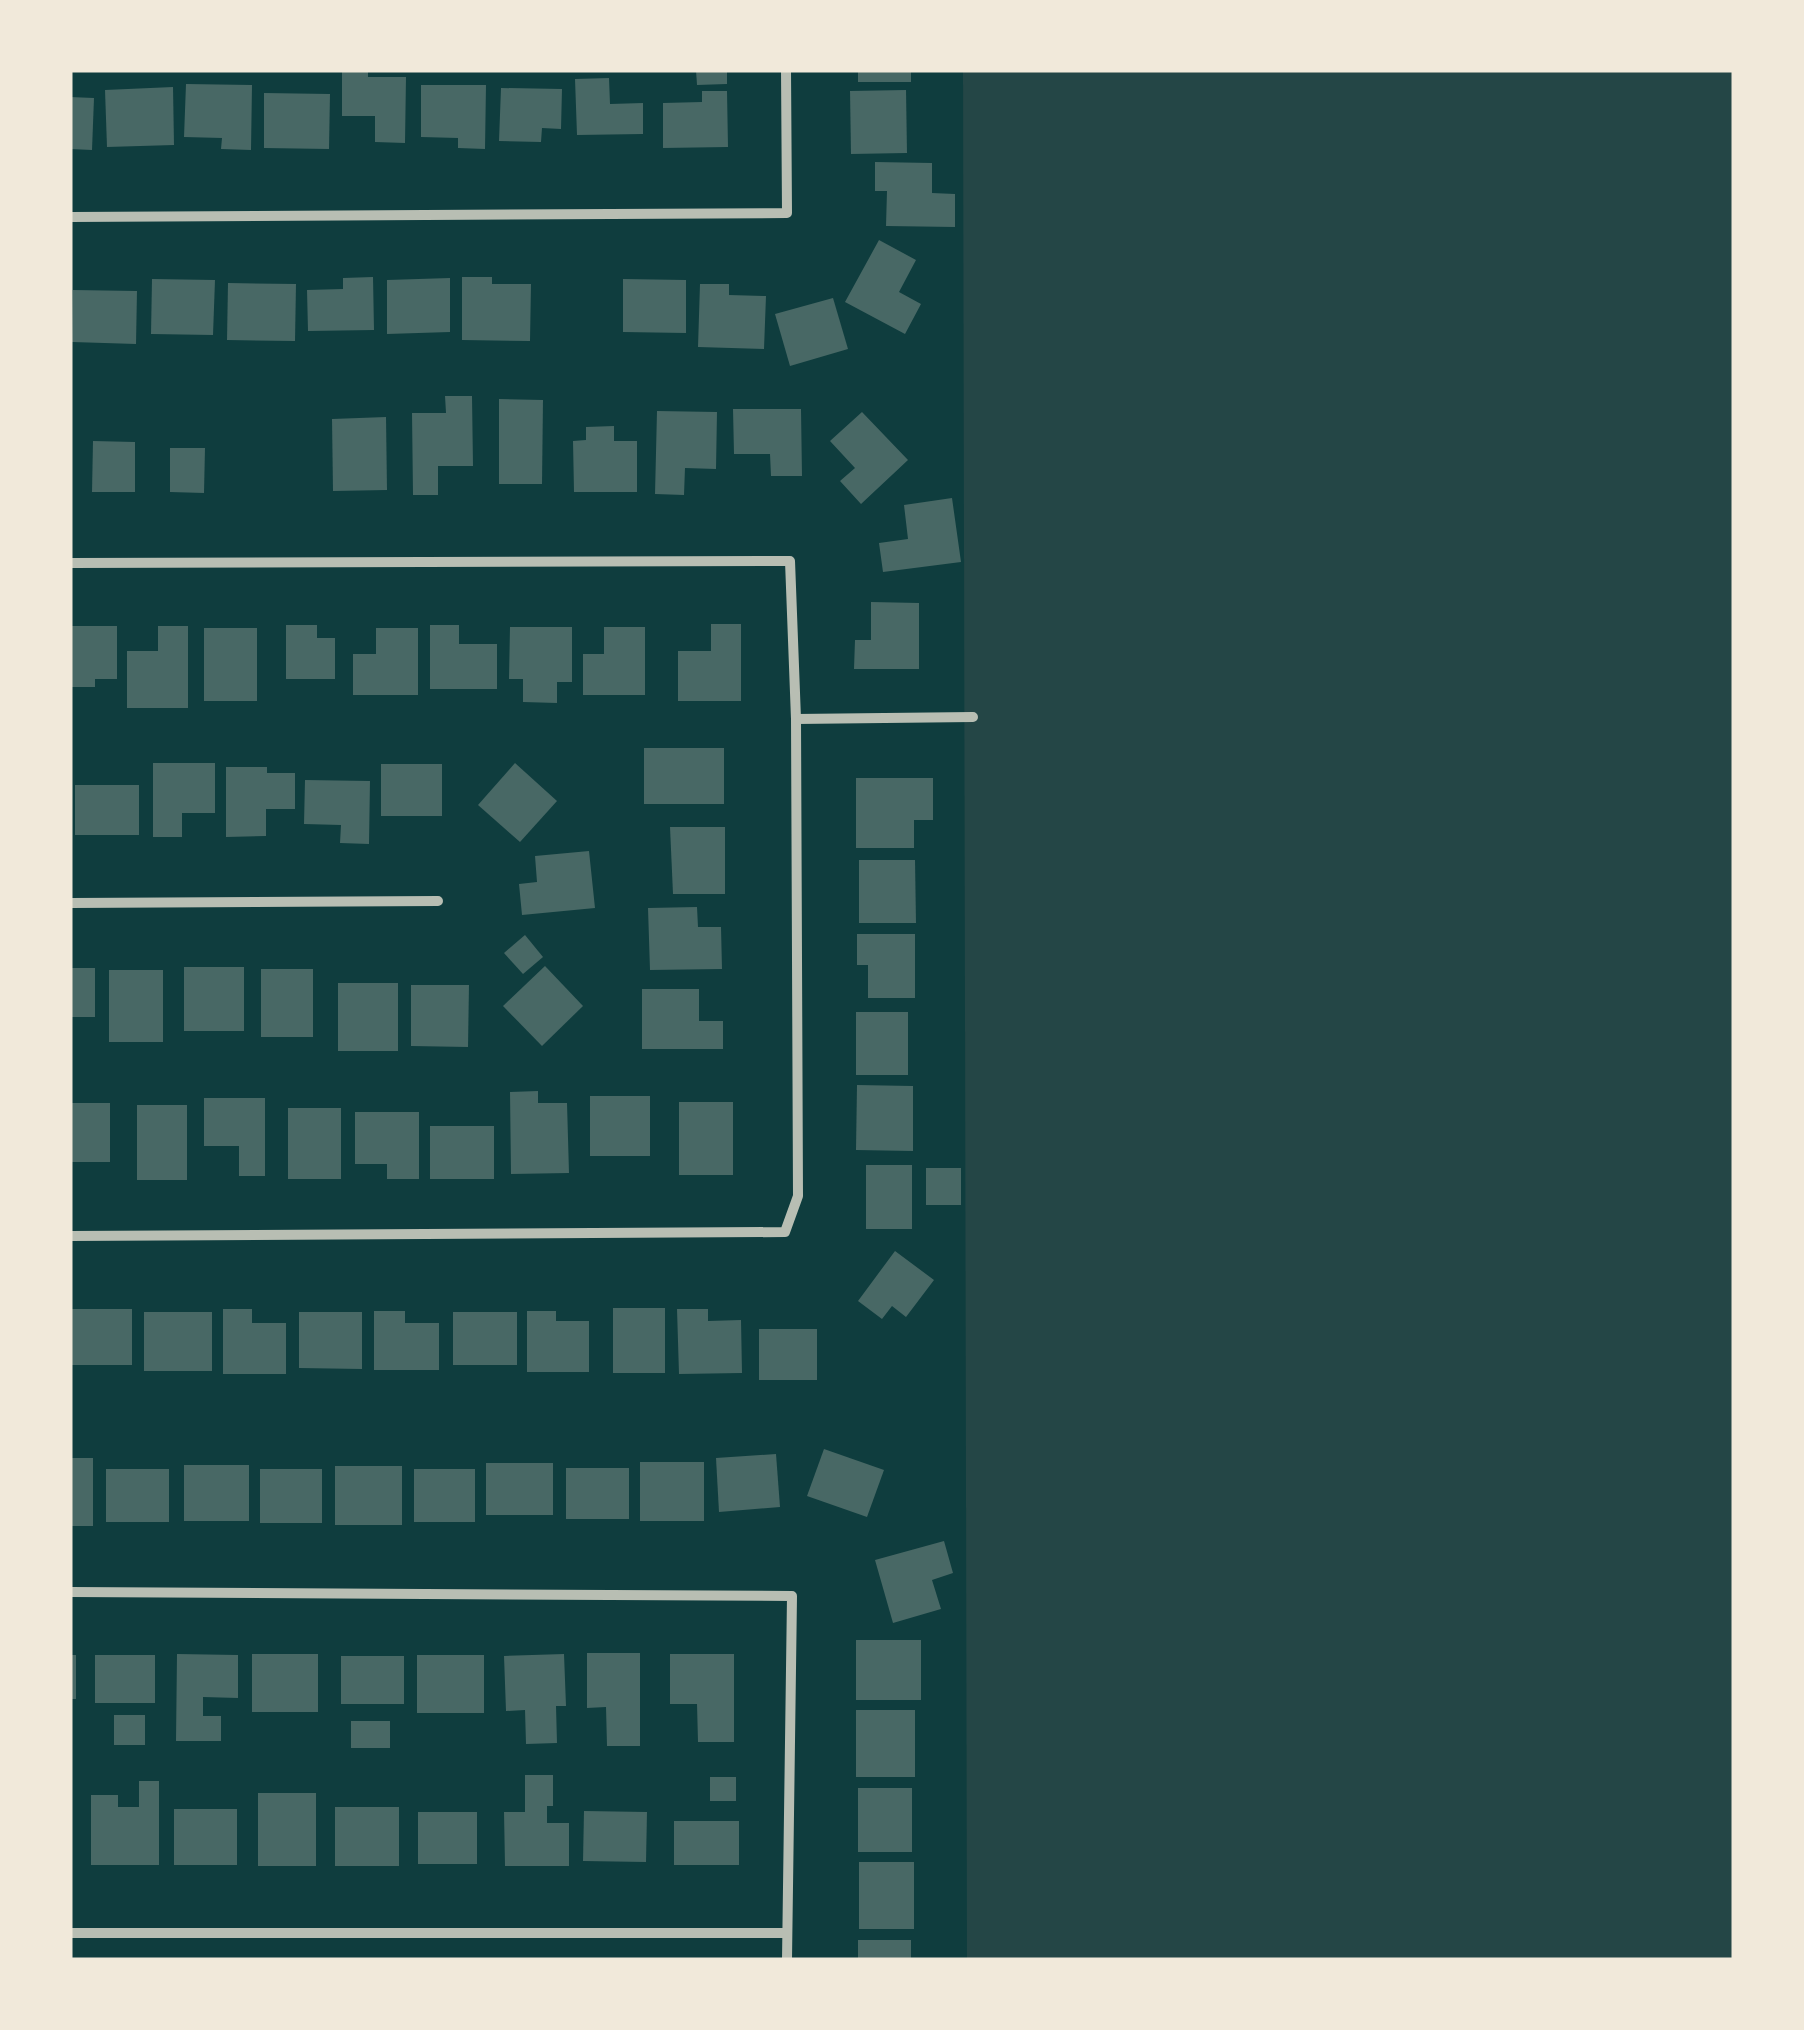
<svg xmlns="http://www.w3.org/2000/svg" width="1804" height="2030" viewBox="0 0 1804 2030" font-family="'PT Sans Narrow',sans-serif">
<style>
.green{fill:#244646}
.building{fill:#486865}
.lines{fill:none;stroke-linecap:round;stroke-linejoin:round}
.minor{stroke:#b8beb3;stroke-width:10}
</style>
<rect width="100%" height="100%" fill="#0f3d3e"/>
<path class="green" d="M963 70H1734V1960H967Z"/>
<g class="building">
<path d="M342 70H368V77H406L405 143 375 142V116H342Z"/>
<path d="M696 70H727V84L697 85Z"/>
<rect x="858" y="70" width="53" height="12"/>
<path d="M609 78 610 104 643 103V134L577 135 575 79Z"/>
<path d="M186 84 252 85 251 150 221 149 222 138 184 137Z"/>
<path d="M421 85H486L485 149 458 148V138L421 137Z"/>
<path d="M173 87 174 145 107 147 105 90Z"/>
<path d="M501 88 562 89 561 129 542 128 541 142 499 141Z"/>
<path d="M906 90 907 153 851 154 850 91Z"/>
<path d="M702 91H727L728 147 663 148V103L702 102Z"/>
<path d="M264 93 330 94 329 149 264 148Z"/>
<path d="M70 97 94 98 92 150 70 149Z"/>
<path d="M875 162 932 163V193L955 194V227L886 226 887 191H875Z"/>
<path d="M879 240 916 260 899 292 921 304 905 334 845 302Z"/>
<path d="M373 277 374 330 308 331 307 290 343 289V278Z"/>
<path d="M462 277H492V284H531L530 341 462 340Z"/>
<path d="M450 278V332L387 334V280Z"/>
<path d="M152 279 215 280 213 335 151 334Z"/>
<path d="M623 279 686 280V333L623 332Z"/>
<path d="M228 283 296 284 295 341 227 340Z"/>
<path d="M700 284H729V295L766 296 764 349 698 347Z"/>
<path d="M73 290 137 291 136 344 72 342Z"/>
<path d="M833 298 848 349 790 366 775 314Z"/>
<path d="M445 396H472L473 466H438V495H413L412 413H446Z"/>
<path d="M499 399 543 400 542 484H499Z"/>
<path d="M733 409H801L802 476H771L770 454H734Z"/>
<path d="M657 411 717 412 716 469 685 468 684 495 655 494Z"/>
<path d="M862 412 908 460 861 504 840 481 855 468 830 441Z"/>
<path d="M386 417 387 490 333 491 332 419Z"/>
<path d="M614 426V441H637V492H574L573 441 586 440V427Z"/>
<path d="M93 441 135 442V492H92Z"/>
<path d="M170 448H205L204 493 170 492Z"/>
<path d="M952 498 961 562 883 572 879 543 908 539 904 505Z"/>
<path d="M871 602 919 603V669H854L855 640H871Z"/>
<path d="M711 624H741V701H678V651H711Z"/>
<path d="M286 625H317V638H335V679H286Z"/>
<path d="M430 625H459V644H497V689H430Z"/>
<path d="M70 626H117V679H95V687H70Z"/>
<path d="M158 626H188V708H127V651H158Z"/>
<path d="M510 627H572V682H557V703L523 702V679H509Z"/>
<path d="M604 627H645V695H583V654H604Z"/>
<rect x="204" y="628" width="53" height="73"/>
<path d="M376 628H418V695H353V654H376Z"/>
<rect x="644" y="748" width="80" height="56"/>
<path d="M153 763H215V813H182V837H153Z"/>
<path d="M515 763 557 801 520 842 478 805Z"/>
<rect x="381" y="764" width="61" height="52"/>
<path d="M226 767H267V773H295V809H266V836L226 837Z"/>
<path d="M856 778H933V820H914V848H856Z"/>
<path d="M305 780 370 781 369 844 340 843 341 825 304 824Z"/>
<rect x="75" y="785" width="64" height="50"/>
<path d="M670 827H725V894H673Z"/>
<path d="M589 851 595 908 522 915 519 884 537 882 535 856Z"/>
<path d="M859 860H915L916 923H859Z"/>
<path d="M697 907 698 927H721L722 969 650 970 648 908Z"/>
<path d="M857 934H915V998H868V965H857Z"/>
<path d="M525 935 543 957 523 974 504 953Z"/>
<path d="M545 966 583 1006 542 1046 503 1006Z"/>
<rect x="184" y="967" width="60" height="64"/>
<rect x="70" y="968" width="25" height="49"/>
<rect x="261" y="969" width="52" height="68"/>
<rect x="109" y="970" width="54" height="72"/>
<rect x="338" y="983" width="60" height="68"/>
<path d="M411 985H469L468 1047 411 1046Z"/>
<path d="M642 989H699V1021H723V1049H642Z"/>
<rect x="856" y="1012" width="52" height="63"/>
<path d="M857 1085 913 1086V1151L856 1150Z"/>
<path d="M538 1091V1103H567L569 1173 511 1174 510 1092Z"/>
<rect x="590" y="1096" width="60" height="60"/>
<path d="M204 1098H265V1176H239V1146H204Z"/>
<rect x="679" y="1102" width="54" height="73"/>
<rect x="70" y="1103" width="40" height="59"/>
<rect x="137" y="1105" width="50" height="75"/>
<rect x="288" y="1108" width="53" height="71"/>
<path d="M355 1112H419V1179H387V1164H355Z"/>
<rect x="430" y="1126" width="64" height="53"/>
<rect x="866" y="1165" width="46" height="64"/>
<rect x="926" y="1168" width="35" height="37"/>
<path d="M895 1251 934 1280 906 1317 892 1306 882 1319 858 1301Z"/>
<rect x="613" y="1308" width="52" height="65"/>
<rect x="71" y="1309" width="61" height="56"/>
<path d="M223 1309H252V1323H286V1374H223Z"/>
<path d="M677 1309H708V1321L741 1320 742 1373 679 1374Z"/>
<path d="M374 1311H405V1323H439V1370H374Z"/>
<path d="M527 1311H556V1321H589V1372H527Z"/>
<rect x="144" y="1312" width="68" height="59"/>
<path d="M299 1312H362V1369L299 1368Z"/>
<rect x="453" y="1312" width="64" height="53"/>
<rect x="759" y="1329" width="58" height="51"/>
<path d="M824 1449 884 1470 867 1517 807 1496Z"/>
<path d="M776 1454 780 1507 719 1512 716 1458Z"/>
<rect x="70" y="1458" width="23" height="68"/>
<rect x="640" y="1462" width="64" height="59"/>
<rect x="486" y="1463" width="67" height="52"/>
<rect x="184" y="1465" width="65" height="56"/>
<rect x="335" y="1466" width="67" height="59"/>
<rect x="566" y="1468" width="63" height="51"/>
<rect x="106" y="1469" width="63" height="53"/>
<rect x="260" y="1469" width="62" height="54"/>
<rect x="414" y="1469" width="61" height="53"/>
<path d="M944 1541 953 1573 932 1580 941 1609 893 1623 875 1560Z"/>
<rect x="856" y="1640" width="65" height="60"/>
<path d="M587 1653H640V1746H607L606 1707 587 1708Z"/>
<path d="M177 1654 238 1655V1698L203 1697V1716H221V1741H176Z"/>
<rect x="252" y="1654" width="66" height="58"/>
<path d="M564 1654 566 1706H556L557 1743 526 1744 525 1710 506 1711 504 1656Z"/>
<path d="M670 1654H734V1742H698L697 1704H670Z"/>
<rect x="70" y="1655" width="6" height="44"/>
<rect x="95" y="1655" width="60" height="48"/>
<rect x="417" y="1655" width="67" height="58"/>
<rect x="341" y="1656" width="63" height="48"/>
<rect x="856" y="1710" width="59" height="67"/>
<rect x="114" y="1715" width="31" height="30"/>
<rect x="351" y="1721" width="39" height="27"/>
<path d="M525 1775H553V1806H547V1823H569V1866H505L504 1812H525Z"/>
<rect x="710" y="1777" width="26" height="24"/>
<path d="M139 1781H159V1865H91V1795H118V1807H139Z"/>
<rect x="858" y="1788" width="54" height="64"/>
<rect x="258" y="1793" width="58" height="73"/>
<rect x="335" y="1807" width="64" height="59"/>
<rect x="174" y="1809" width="63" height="56"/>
<path d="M584 1811 647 1812 646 1862 583 1861Z"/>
<rect x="418" y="1812" width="59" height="52"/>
<rect x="674" y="1821" width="65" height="44"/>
<rect x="859" y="1862" width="55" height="67"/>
<rect x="858" y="1940" width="53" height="20"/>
</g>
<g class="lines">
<g class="minor">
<path d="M70 217 787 213 786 70"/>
<path d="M70 563 790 561 796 719 798 1196 785 1232 70 1236"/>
<path d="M796 719 973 717"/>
<path d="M70 903 438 901"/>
<path d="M70 1592 792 1596 787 1960"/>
<path d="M70 1933H787"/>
</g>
</g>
<rect width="1804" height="2030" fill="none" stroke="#f1e9da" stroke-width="145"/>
</svg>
